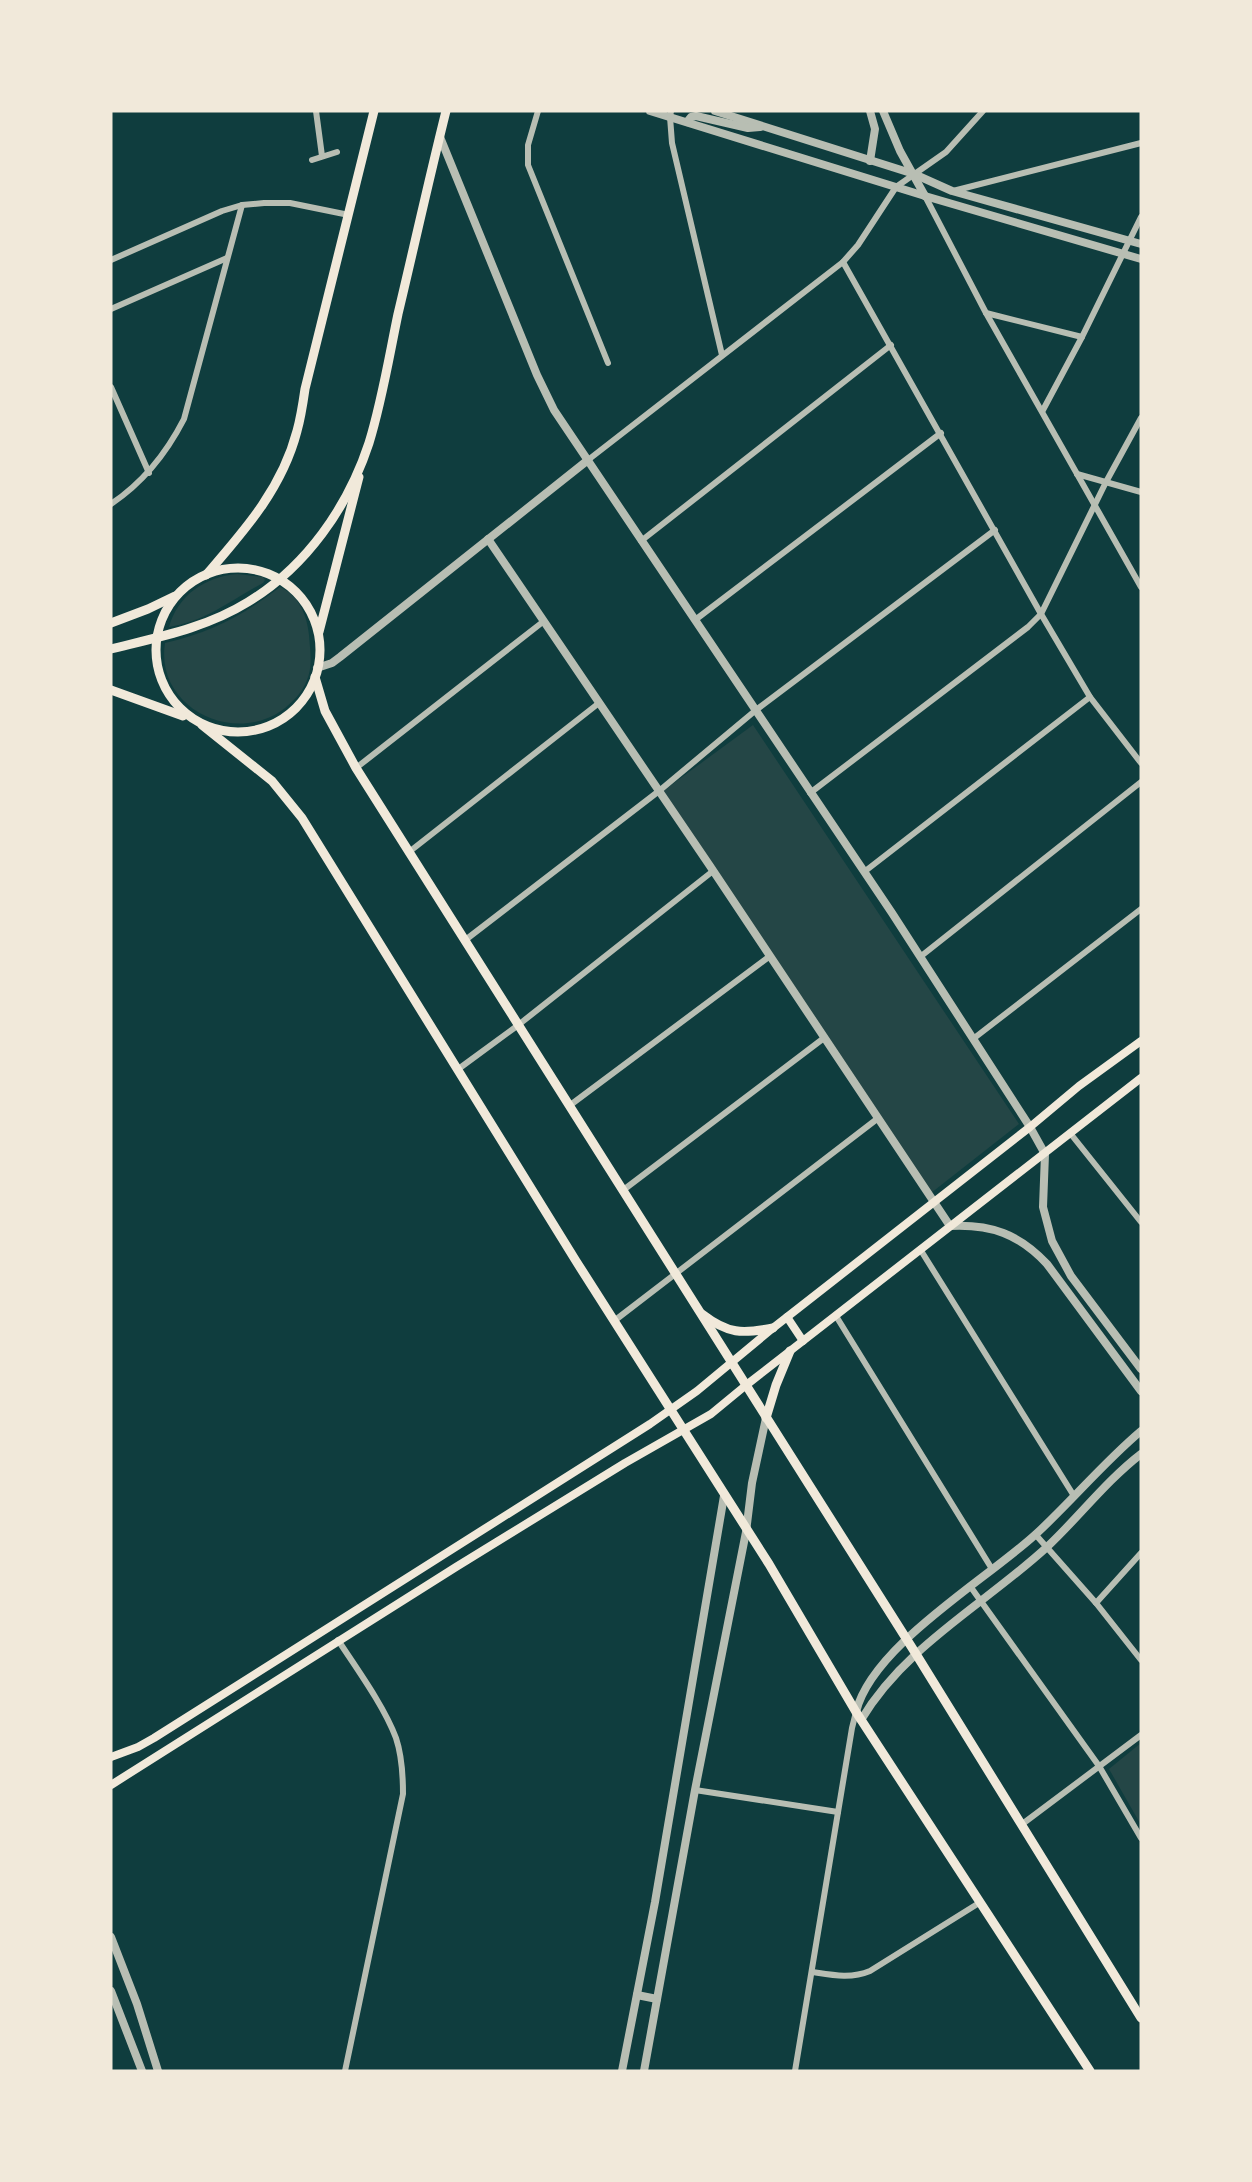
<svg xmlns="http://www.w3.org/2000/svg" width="1252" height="2182" viewBox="0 0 1252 2182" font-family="Georgia,serif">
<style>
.green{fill:#244646}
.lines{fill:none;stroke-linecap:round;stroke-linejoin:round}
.minor{stroke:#b8beb3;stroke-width:6}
.tertiary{stroke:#b8beb3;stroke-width:8}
.secondary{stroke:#f1e9da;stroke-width:8}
.primary{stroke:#f1e9da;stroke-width:9}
</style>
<rect width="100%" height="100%" fill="#0f3d3e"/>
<g class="green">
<path d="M237 574 263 577 265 580 263 583C233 599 205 622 169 627 178 595 205 577 237 574Z"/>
<path d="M280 587C299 596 307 615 309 635 310 650 313 666 307 680 302 693 292 703 281 711 231 745 155 706 165 643 211 632 242 616 280 587Z"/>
<path d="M753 725 1019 1124 931 1193 663 791Z"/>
<path d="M1141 1743V1825L1109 1769Z"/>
</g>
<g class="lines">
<g class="minor">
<path d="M316 111 322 156"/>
<path d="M538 111 528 145V165L608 363"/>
<path d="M671 111 670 117 672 143 722 355"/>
<path d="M312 160 337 152"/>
<path d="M953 191 1141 143"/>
<path d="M925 196 986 313 1141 587"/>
<path d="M111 260 222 211 242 205 264 203H290L349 215"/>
<path d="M843 262 1041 614 1090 697 1141 763"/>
<path d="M111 309 227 258"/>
<path d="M986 313 1082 337"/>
<path d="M111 387 149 473"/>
<path d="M1043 410 1082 337 1141 217"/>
<path d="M588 460 843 262 858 245 896 187 946 152 983 111"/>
<path d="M1077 474 1141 492"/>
<path d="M111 504C144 482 166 454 184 419L242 205"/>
<path d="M641 541 891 345"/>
<path d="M695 620 941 433"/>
<path d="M356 768 544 621"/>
<path d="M810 793 1028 627 1041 614 1106 482 1141 418"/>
<path d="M409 852 599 703"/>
<path d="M864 872 1090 697"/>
<path d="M464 941 659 791 756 710 995 530"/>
<path d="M920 957 1141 782"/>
<path d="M973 1039 1141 909"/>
<path d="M457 1070 517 1026 713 871"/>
<path d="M569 1106 770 956"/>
<path d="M1070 1133 1141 1222"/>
<path d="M622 1191 824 1038"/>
<path d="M920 1249 1074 1496"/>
<path d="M836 1316 992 1569"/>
<path d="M614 1321 877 1119"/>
<path d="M1035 1534 1096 1603 1141 1660"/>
<path d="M970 1586 1099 1766 1141 1838"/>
<path d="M1096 1603 1141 1553"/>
<path d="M338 1640C357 1669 384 1706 396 1738 402 1756 403 1775 403 1794L345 2071"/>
<path d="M695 1790 838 1812"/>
<path d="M1021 1825 1141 1735"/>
<path d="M812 1972C832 1975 851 1979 870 1971L979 1903"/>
<path d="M795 2071 852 1728 856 1712"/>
</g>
<g class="tertiary">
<path d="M650 111 925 196 1141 259"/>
<path d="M715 111 914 174 952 191 1141 244"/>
<path d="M883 111 900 151 925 196"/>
<path d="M687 122 691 117 696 116 748 128 760 127"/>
<path d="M440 137 537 375 554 410 892 913 1030 1127 1045 1154 1043 1207 1052 1241 1071 1276 1141 1369"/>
<path d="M870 161 875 129 870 111"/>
<path d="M488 539 710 866 950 1226C991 1224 1019 1234 1047 1264L1141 1391"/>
<path d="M317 668 332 663 340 657 588 460"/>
<path d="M856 1712C872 1646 986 1580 1036 1534 1072 1501 1103 1463 1141 1431"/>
<path d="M861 1720C905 1646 985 1604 1047 1547 1079 1517 1106 1481 1141 1454"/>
<path d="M111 1937 137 2004 158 2071"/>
<path d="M111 1991 142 2071"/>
<path d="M637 1995 657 1999"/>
<path d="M622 2071 655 1902 724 1496"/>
<path d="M644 2071 695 1790 746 1532 752 1483 766 1418"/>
</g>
<g class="secondary">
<path d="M787 1317 803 1341"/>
<path d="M111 1757 138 1747 154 1738 650 1424 697 1391 773 1328 1030 1127 1079 1086 1141 1041"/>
<path d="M111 1785 456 1567 625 1463 711 1414 745 1386 1141 1078"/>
</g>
<g class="primary">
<circle cx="238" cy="650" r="82"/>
<path d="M206 575C244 531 282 489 297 431 301 417 303 403 305 389L374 111"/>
<path d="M111 623 148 609 175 596"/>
<path d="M319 632 359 477"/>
<path d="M111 649C159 637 206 628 248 602 306 567 348 507 369 443 382 401 389 357 398 314 414 247 429 179 446 111"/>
<path d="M315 677 325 711 356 768 916 1654 1141 2018"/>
<path d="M111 690 183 716"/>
<path d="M202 725 272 781 302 818 576 1261 769 1564 856 1712 1090 2071"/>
<path d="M702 1314C728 1334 742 1334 773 1328"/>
<path d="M766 1418 776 1385 790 1351"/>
</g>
</g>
<rect width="1252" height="2182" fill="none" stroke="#f1e9da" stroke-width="225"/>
</svg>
